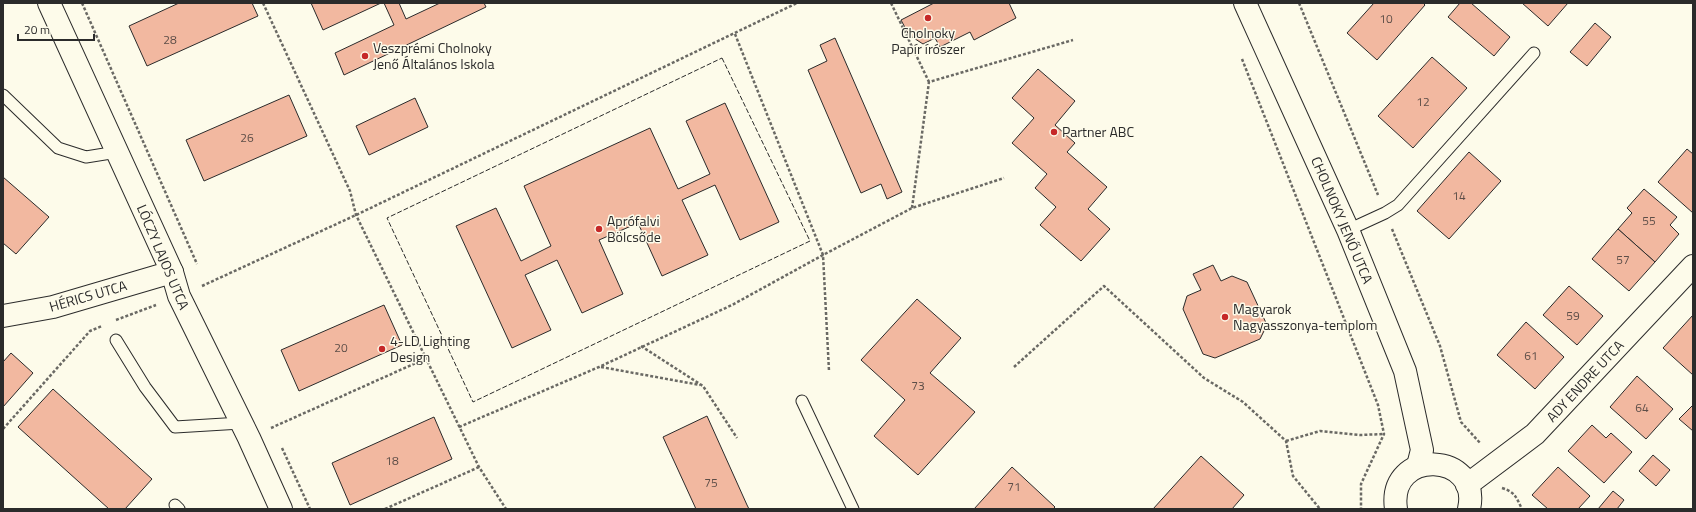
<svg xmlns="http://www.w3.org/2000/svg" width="1696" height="512" viewBox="0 0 1696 512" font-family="'Titillium Web',sans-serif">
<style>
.building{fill:#f2b8a0;stroke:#2b2b2b}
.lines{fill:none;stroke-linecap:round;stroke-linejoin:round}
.lane-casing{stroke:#2b2b2b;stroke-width:13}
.street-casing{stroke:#2b2b2b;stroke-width:24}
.secondary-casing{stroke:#2b2b2b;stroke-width:24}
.path{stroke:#6a6964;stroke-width:2.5;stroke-dasharray:3 2;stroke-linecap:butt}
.lane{stroke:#fdfbea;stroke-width:11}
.street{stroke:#fdfbea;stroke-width:22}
.secondary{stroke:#fdfbea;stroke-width:22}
.fence{stroke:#2b2b2b;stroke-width:1;stroke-dasharray:5 2;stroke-linecap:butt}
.poi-dot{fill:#c62828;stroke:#fdfbea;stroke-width:1.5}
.labels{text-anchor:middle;stroke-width:3;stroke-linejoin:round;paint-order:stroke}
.number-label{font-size:12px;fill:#5d4e48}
.poi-label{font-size:14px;fill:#2b2b2b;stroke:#fdfbea;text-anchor:start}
.street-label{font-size:14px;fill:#2b2b2b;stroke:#fdfbea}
</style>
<rect width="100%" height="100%" fill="#fdfbea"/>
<g class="building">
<path d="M179 3H252L258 16 147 66 129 26Z"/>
<path d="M311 3H381L323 30Z"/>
<path d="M384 3H399L406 19 440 3H484L486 7 344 75 335 53 394 25Z"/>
<path d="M934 3H1009L1016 18 974 40 970 32 940 47 935 38 923 44 909 35 901 20Z"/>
<path d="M1374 3H1423L1425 5 1377 60 1347 33Z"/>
<path d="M1460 3H1471L1510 37 1494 56 1448 17Z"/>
<path d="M1522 3H1568L1548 26Z"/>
<path d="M1595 23 1611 37 1587 66 1570 52Z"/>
<path d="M835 38 902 192 887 199 881 184 861 193 808 70 827 61 820 45Z"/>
<path d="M1432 57 1467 88 1413 148 1378 116Z"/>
<path d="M1038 69 1075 101 1055 125 1075 143 1067 152 1107 187 1088 209 1110 229 1081 261 1040 225 1056 207 1035 188 1047 174 1012 143 1034 118 1012 98Z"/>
<path d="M289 95 307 136 204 181 186 140Z"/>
<path d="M415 98 428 127 369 155 356 126Z"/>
<path d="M725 103 779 222 740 240 715 185 682 200 708 255 662 276 638 223 599 240 623 294 582 313 557 260 525 275 551 330 512 348 456 226 496 208 521 261 551 246 524 186 650 128 678 189 710 174 686 121Z"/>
<path d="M1687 149 1693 154V213L1658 182Z"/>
<path d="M1469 152 1501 181 1449 239 1417 211Z"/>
<path d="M3 177 49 217 16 254 3 243Z"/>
<path d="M1644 189 1677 217 1670 225 1679 234 1655 262 1618 229 1632 213 1627 208Z"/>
<path d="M1618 229 1655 262 1629 291 1592 259Z"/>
<path d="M1213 265 1221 281 1232 276 1247 282 1267 325 1260 339 1215 358 1203 354 1183 309 1187 296 1201 290 1193 274Z"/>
<path d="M1569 286 1603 316 1577 345 1543 315Z"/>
<path d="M917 299 961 338 930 373 975 412 918 475 874 436 905 400 861 360Z"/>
<path d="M384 305 402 345 299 391 281 350Z"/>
<path d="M1693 315V375L1663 348Z"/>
<path d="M1526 322 1564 357 1535 389 1497 355Z"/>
<path d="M11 353 33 373 3 407V362Z"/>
<path d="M1637 376 1673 409 1646 439 1610 407Z"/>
<path d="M53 389 152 479 125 509H109L18 427Z"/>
<path d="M1692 406 1693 407V431L1679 419Z"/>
<path d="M707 416 747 505 749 509H696L663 437Z"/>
<path d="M434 417 452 459 350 505 332 463Z"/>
<path d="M1592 425 1606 438 1611 433 1632 452 1604 483 1568 451Z"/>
<path d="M1653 455 1670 470 1656 486 1639 471Z"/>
<path d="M1201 456 1244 495 1232 509H1153Z"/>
<path d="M1012 467 1055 507 1053 509H974Z"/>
<path d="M1558 467 1590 496 1578 509H1548L1532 495Z"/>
<path d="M1613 491 1624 500 1617 509H1598Z"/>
</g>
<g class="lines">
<g class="lane-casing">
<g id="lane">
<path d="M3 95 58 148 86 157 117 152"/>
<path d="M1348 230 1385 213 1398 205 1534 53"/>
<path d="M116 340 145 387 175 427 241 423"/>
<path d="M802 401 853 509"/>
<path d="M175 505 179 509"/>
</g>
</g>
<g class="street-casing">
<g id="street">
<path d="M49 3 172 272 179 296 249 438 281 509"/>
<path d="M3 316 53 307 172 272"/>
<path d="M1467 485 1535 434 1693 266"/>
</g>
</g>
<g class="secondary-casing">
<g id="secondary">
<path d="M1245 3 1348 230 1405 371 1422 450 1418 466"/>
<path d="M1396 509C1387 447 1482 452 1469 509"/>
</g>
</g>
<g class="path">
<path d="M82 3 197 264"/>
<path d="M263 3 350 191 356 215 479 467 506 509"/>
<path d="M891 3 929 82"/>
<path d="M1299 3 1378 195"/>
<path d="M735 34 823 255 912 208 1004 178"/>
<path d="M1242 59 1378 405 1384 434 1361 484V509"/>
<path d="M912 208 929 82 1073 40"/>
<path d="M1392 229 1440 346 1461 422 1481 444"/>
<path d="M202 286 356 215 797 3"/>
<path d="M116 320 156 305"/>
<path d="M641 346 703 386 737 438"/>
<path d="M601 367 700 385"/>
<path d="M1014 367 1104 286 1204 378 1243 402 1286 441 1293 476 1320 509"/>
<path d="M459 427 599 367 732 305 823 255 829 371"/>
<path d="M271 428 427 358"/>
<path d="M3 429 90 331 102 326"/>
<path d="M1286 441 1320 431 1360 435 1384 434"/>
<path d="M282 448 310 509"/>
<path d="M1502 488C1515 492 1516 497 1522 509"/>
<path d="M385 509 479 467"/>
</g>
<use href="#lane" class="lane"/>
<use href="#street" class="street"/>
<use href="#secondary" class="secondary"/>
<path class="fence" d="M722 58 810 241 473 402 387 218Z"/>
</g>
<g class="poi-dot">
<circle cx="928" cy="18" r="4"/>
<circle cx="365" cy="56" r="4"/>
<circle cx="1054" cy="132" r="4"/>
<circle cx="599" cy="229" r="4"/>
<circle cx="1225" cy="317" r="4"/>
<circle cx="382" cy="349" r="4"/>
</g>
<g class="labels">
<g class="number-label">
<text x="1386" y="23">10</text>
<text x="170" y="44">28</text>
<text x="1423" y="106">12</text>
<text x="247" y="142">26</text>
<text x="1459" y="200">14</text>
<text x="1649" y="225">55</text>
<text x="1623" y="264">57</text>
<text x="1573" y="320">59</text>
<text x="341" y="352">20</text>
<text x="1531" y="360">61</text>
<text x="918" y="390">73</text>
<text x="1642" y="412">64</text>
<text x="392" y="465">18</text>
<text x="711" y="487">75</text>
<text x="1014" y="491">71</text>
</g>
<g class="poi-label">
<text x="928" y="38" text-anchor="middle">Cholnoky<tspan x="928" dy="16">Papír írószer</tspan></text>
<text x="373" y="53">Veszprémi Cholnoky<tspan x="373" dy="16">Jenő Általános Iskola</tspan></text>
<text x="1062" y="137">Partner ABC</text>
<text x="607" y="226">Aprófalvi<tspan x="607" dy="16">Bölcsőde</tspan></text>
<text x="1233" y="314">Magyarok<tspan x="1233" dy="16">Nagyasszonya-templom</tspan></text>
<text x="390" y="346">4-LD Lighting<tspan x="390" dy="16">Design</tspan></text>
</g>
<g class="street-label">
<text transform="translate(1342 220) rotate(67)" y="5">CHOLNOKY JENŐ UTCA</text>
<text transform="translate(163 257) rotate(67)" y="5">LÓCZY LAJOS UTCA</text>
<text transform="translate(88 296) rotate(-16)" y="5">HÉRICS UTCA</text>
<text transform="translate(1585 381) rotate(-47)" y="5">ADY ENDRE UTCA</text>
</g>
</g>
<rect width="1696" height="512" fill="none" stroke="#2b2b2b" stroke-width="8"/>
<path d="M18 34v6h76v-6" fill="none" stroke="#2b2b2b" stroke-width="2"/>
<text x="24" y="34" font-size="12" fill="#2b2b2b" stroke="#fdfbea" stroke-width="3" paint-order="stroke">20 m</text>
</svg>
